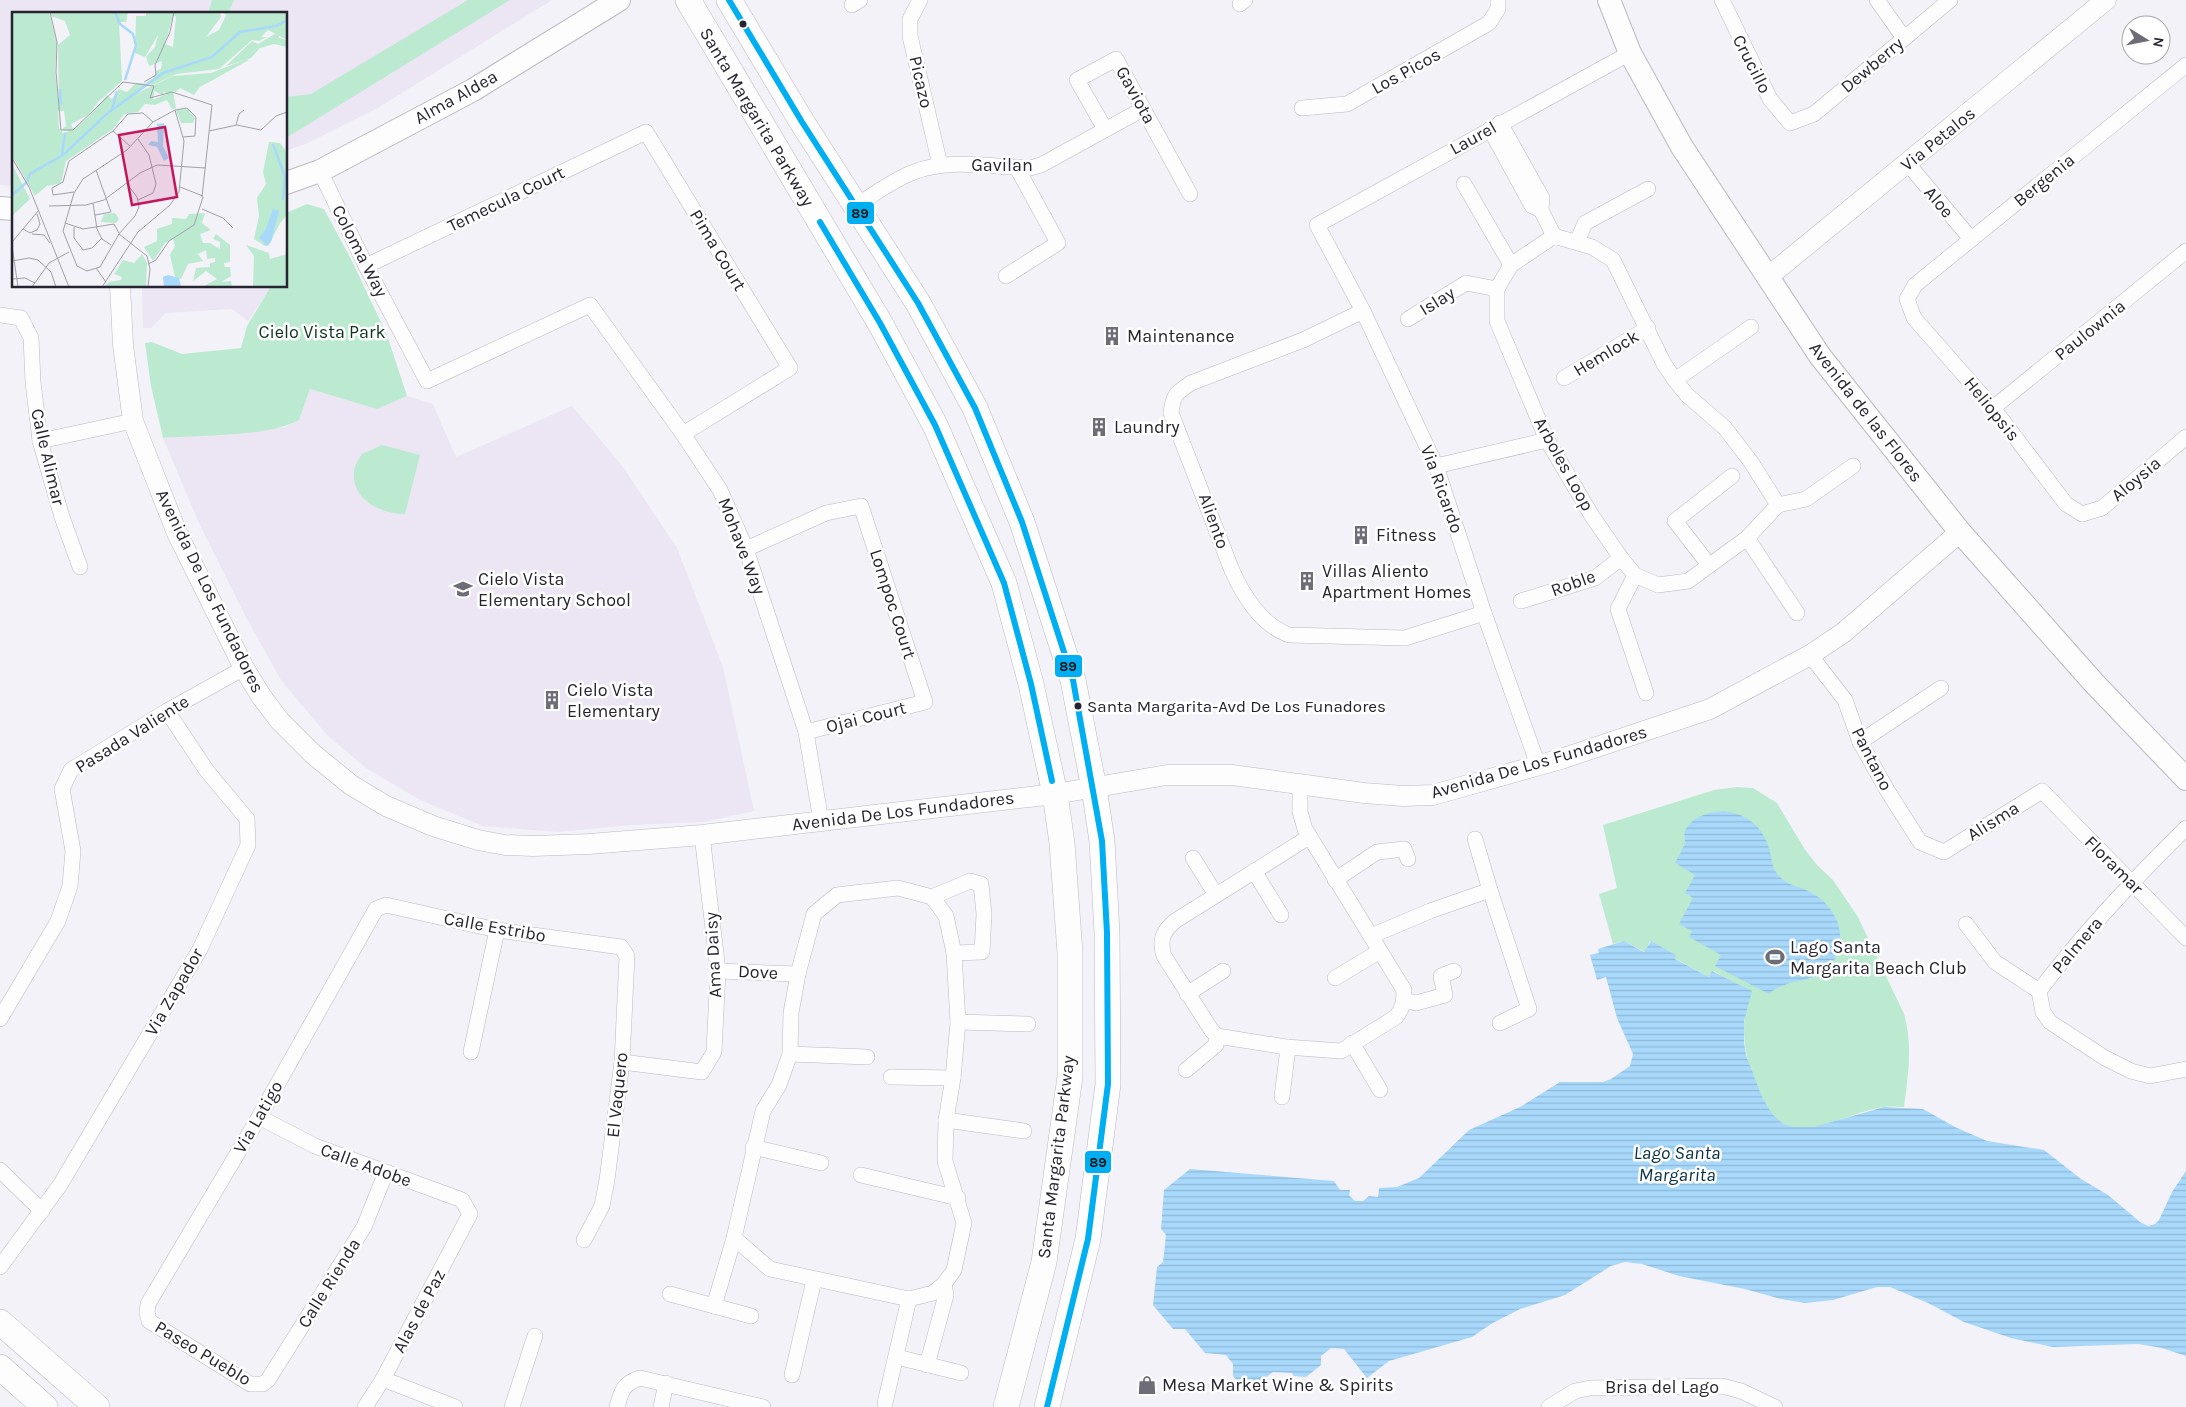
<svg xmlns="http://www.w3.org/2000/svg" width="2186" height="1407" viewBox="0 0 2186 1407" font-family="Karla,sans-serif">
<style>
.education{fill:#ece5f3}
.green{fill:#bbead0}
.water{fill:url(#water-rules)}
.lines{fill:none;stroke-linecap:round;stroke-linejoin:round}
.minor-casing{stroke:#bab9c1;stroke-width:16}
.tertiary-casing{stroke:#bab9c1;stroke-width:21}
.secondary-casing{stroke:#bab9c1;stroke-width:24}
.primary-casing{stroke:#bab9c1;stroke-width:26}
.minor{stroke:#fdfdfe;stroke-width:15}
.tertiary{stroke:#fdfdfe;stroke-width:20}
.secondary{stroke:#fdfdfe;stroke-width:22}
.primary{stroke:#fdfdfe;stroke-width:25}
.bus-1-casing{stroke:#fff;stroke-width:10}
.bus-1{stroke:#00aff2;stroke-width:6}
.bus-dot{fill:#262430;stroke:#fff;stroke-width:2}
.labels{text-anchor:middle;stroke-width:5;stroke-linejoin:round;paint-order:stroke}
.bus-label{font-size:17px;fill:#262430;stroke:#fff;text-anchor:start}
.street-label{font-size:18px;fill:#262430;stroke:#fff}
.park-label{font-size:18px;fill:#0c341e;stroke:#fff}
.poi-label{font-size:18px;fill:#262430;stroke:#fff;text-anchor:start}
.water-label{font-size:19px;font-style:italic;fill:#063046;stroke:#fff}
.inset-river{fill:none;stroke:#a8d8fa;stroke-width:2.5}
.inset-road{fill:none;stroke:#a1a0a9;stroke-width:1}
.view{fill:#c2185b;fill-opacity:0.15;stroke:#c2185b;stroke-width:2.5}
.inset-edge{fill:none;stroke:#262430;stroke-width:2.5}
.line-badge{stroke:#fff;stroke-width:2}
.pale-badge-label{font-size:14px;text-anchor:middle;font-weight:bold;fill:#111}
</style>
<defs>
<pattern id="water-rules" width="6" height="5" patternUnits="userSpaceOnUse" patternTransform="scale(1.25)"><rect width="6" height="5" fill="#a8d8fa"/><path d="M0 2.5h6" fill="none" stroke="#90b9d7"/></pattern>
</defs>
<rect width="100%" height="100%" fill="#f3f2f9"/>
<g class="education">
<path d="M0 0H552L376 109 308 143 286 151V14H14V186L0 185Z"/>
<path d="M142 286H270V288L248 321 232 309 166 313 151 328H143Z"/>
<path d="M310 389 377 409 407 396 433 404 456 457 572 406 623 467 677 548 723 667 754 811 704 822 631 825 558 832 483 826 420 800 366 768 327 735 281 680 247 619 199 523 163 438 286 427 299 420Z"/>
</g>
<g class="green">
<path d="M212 0H234L228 14H208Z"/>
<path d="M468 0H510L286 138V97L311 94Z"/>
<path d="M307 204 324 209 352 261 387 335 407 396 377 409 310 389 299 420C268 437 200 435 163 438L151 386 145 343 152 342 182 354 241 348 247 326 271 286H286V213Z"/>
<path d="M382 445 420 455 405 514C381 514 352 500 354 472 354 466 359 459 362 454Z"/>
<path d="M1737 787 1753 788 1777 803 1804 848 1817 865 1833 880 1858 917 1904 1014C1913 1045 1908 1076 1904 1107 1894 1106 1884 1106 1874 1109 1849 1114 1809 1137 1784 1125 1768 1117 1759 1093 1753 1077 1743 1048 1740 1021 1751 991L1713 971 1709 977 1674 958 1676 955 1650 941 1645 952 1624 941 1613 944 1599 894 1617 888 1603 825 1714 790Z"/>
</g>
<g class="water">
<path d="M1722 811C1747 813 1764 827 1770 852 1772 861 1772 869 1779 876 1787 886 1801 886 1812 893 1833 905 1847 930 1837 954 1823 988 1791 974 1769 994L1715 966 1721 955 1689 937 1692 931 1679 924 1693 898 1685 893 1695 875 1675 863C1678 857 1683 850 1685 842 1685 838 1684 834 1685 831 1692 816 1708 813 1722 811Z"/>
<path d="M1624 941 1644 952 1651 941 1676 955 1675 959 1709 977 1712 971 1752 991 1744 1021V1042L1746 1055 1762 1097 1772 1114 1783 1124 1793 1127H1814L1884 1107 1923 1109 1955 1127 1987 1141 2044 1150 2081 1179 2108 1195 2140 1222 2148 1226 2155 1224 2159 1220 2172 1192 2186 1171V1356L2162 1348 2138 1344 2053 1347 2011 1338 1964 1322 1928 1303 1890 1287H1877L1833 1300 1805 1303 1781 1299 1745 1289 1679 1276 1642 1264 1625 1262 1611 1266 1565 1295 1520 1309 1491 1324 1472 1337 1389 1361 1367 1378 1344 1349 1331 1348 1321 1356V1365L1306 1377 1294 1376 1292 1373 1273 1372 1257 1384 1238 1382 1233 1376V1364L1226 1355 1205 1353 1185 1329H1173L1153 1305 1157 1267 1163 1262 1166 1235 1161 1229 1164 1190 1190 1169 1334 1181 1340 1190H1350L1349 1195 1355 1201H1363L1369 1196 1378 1197 1379 1188 1397 1187 1419 1178 1469 1130 1520 1107 1560 1082H1603L1611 1079 1630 1066 1633 1054 1617 1018 1606 977 1597 980 1590 955 1599 953 1598 949Z"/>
</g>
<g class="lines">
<g class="minor-casing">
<g id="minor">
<path d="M920 0 910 19V36L940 165"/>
<path d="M1722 0 1770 99 1790 123 1814 114 1950 0"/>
<path d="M1877 0 1904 38"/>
<path d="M1240 4 1245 0"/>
<path d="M852 5 860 0"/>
<path d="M2186 65 1915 285 1907 299 1914 318 1993 408 2066 504 2082 514 2102 508 2186 437"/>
<path d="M1302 108 1347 104 1489 23 1498 9V0"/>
<path d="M1500 123 1542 198 1541 210 1554 236"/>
<path d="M1105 129 1077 80 1116 59 1190 194"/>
<path d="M1490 129 1532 206 1541 210"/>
<path d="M1908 164 1971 239"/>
<path d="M320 171 366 266 427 381 590 305 683 434 720 490 746 549 806 732 821 821"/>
<path d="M1464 184 1511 265"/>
<path d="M857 205C875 194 894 179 914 172 950 158 992 167 1030 168L1041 165 1143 109"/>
<path d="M1554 236 1592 247 1613 260 1664 364 1675 380 1687 395 1725 428 1751 462 1778 505 1747 538 1688 581 1658 585 1635 575 1621 558 1592 516 1547 440 1497 321V289L1511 265Z"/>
<path d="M1577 242 1585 223 1648 189"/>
<path d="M366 266 646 132 790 368 683 434"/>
<path d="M1006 276 1058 243 1017 168"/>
<path d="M1363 311 1303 340 1191 383C1176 393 1173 395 1171 413L1231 568C1242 594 1261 625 1289 635L1405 638 1484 613"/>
<path d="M0 315 21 318 31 338 33 382 40 441 62 517 80 567"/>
<path d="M1408 319 1466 283 1497 289"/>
<path d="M1564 378 1648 328"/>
<path d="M1675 380 1751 327"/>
<path d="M1993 408 2186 251"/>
<path d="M40 441 133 421"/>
<path d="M1436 466 1547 440"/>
<path d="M1778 505 1806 499 1853 466"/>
<path d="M1747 538 1797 613"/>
<path d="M746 549 826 513 861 506 925 702 806 732"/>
<path d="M1709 565 1675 521 1732 476"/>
<path d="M1635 575 1618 609 1646 693"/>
<path d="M1521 601 1595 578 1621 558"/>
<path d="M1810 655 1845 700 1860 742 1887 790 1920 842 1944 852 2042 791 2186 938"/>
<path d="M1860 742 1941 688"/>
<path d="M1538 765 1484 613 1436 466 1363 311 1317 225 1630 53"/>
<path d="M1300 783V812L1305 829 1404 990C1404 1001 1403 1008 1396 1017L1341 1051 1286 1047 1217 1036 1212 1031 1164 956C1159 940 1163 931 1175 921L1309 837"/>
<path d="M1193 858 1216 895"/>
<path d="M1254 871 1281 915"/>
<path d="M1335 880 1377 852 1404 849 1408 859"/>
<path d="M1490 890 1529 1009 1500 1023"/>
<path d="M932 897 970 881 981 884 984 914 982 952 954 953"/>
<path d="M1966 924 1995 962 2039 991"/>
<path d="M1371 936 1430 911 1490 890 1475 839"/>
<path d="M718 971 798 974"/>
<path d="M1335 978 1380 951"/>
<path d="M2039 991C2084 932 2133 880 2186 828"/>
<path d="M2039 991 2043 1012 2050 1022 2105 1058 2131 1071 2150 1076 2186 1069"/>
<path d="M1187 994 1223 971"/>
<path d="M1404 1000 1416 1003 1445 995 1441 976 1454 971"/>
<path d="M0 1019 58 921 70 886 73 851 62 789 71 770 167 711 244 668"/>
<path d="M958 1022 1028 1024"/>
<path d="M1352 1043 1380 1090"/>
<path d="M471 1052 497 930"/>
<path d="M790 1054 867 1057"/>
<path d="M622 1062 702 1072 714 1052 718 971 702 835"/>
<path d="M1186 1070 1216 1045 1217 1036"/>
<path d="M891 1077 953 1078"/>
<path d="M1282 1097 1288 1047"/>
<path d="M259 1117 315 1146 462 1200 470 1214 383 1379 365 1407"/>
<path d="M946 1120 1024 1131"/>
<path d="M753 1147 821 1163"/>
<path d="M0 1170 42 1211"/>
<path d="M386 1172 364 1227 268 1380 263 1384H250L149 1321 147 1312 148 1304 259 1117 376 909 386 905 497 930 621 947 627 956 622 1062 607 1180 602 1206 584 1240"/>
<path d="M861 1175 958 1198"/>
<path d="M0 1267 60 1185 200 949 248 845 247 819 207 771 167 711"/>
<path d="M670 1294 751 1316"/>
<path d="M714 1306 734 1238 763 1111 779 1085 790 1054 791 1013 798 974 814 914 837 895 898 888 932 897 946 916 954 953 958 1022 953 1078 946 1120 945 1161 964 1223 954 1270 944 1284 933 1293 909 1299 770 1269 734 1238"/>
<path d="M897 1357 961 1373"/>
<path d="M927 1365 946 1295 944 1284"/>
<path d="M792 1375 814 1280"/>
<path d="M383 1379 455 1407"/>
<path d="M885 1403 909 1299"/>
<path d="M512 1407 535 1336"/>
<path d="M617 1407C621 1391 624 1383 640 1378L763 1407"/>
<path d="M661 1407 666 1383"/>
<path d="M1549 1407 1575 1391 1590 1388 1722 1386 1741 1391 1775 1407"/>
</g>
</g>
<g class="tertiary-casing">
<g id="tertiary">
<path d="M1769 276 2106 0"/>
<path d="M120 286 123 345 133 421 177 533 244 668 261 696 279 720 313 754 351 785 386 806 433 826 478 840 505 845 533 846 589 844 702 835 1055 794 1167 775H1232L1364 793 1403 796 1433 795 1561 759 1710 709 1810 655 1843 633 1960 532"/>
</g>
</g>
<g class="secondary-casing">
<g id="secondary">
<path d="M1609 0 1630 53 1682 147 1820 356 1960 532 2094 683 2186 779"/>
<path d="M286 183 320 171 473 90 619 0"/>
<path d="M0 208 14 209"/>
</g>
</g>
<g class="primary-casing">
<g id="primary">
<path d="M688 0 880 323 935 425 1004 583 1031 684 1055 794 1062 843 1070 953V1077L1044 1262 1006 1407"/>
<path d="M729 0 802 122 918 303 975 408 1022 522 1073 680 1094 788 1102 841 1107 933 1108 1084 1088 1239 1047 1407"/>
<path d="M0 1322 97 1407"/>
<path d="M0 1367 45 1407"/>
</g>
</g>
<use href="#minor" class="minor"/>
<use href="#tertiary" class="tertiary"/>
<use href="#secondary" class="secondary"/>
<use href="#primary" class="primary"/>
<g class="bus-1-casing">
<g id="bus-1">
<path d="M729 0 802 122 918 303 975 408 1022 522 1073 680 1102 841 1107 933 1108 1084 1088 1239 1047 1407"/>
<path d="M820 222 880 323 935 425 1004 583 1031 684 1052 781"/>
</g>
</g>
<use href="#bus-1" class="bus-1"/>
</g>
<defs>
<g id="building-bare" transform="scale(1.5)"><path d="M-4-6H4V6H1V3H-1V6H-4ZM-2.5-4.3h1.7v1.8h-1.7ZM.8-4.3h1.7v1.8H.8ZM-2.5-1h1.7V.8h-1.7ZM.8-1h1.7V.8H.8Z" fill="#6e6c76" stroke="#fff" stroke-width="2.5" paint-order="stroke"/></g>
<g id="school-bare" transform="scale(1.5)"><path d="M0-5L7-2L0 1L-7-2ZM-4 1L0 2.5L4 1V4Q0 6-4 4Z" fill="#6e6c76" stroke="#fff" stroke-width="2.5" paint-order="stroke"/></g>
<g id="stadium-bare" transform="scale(1.5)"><path d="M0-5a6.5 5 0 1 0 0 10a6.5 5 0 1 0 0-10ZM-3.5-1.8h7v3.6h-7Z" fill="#6e6c76" stroke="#fff" stroke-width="2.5" paint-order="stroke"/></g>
<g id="shop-bare" transform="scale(1.5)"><path d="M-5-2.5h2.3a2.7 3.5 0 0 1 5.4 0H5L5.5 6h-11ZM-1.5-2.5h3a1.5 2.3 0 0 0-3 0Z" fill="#6e6c76" stroke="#fff" stroke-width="2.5" paint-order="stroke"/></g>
</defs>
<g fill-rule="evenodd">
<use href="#building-bare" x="1112" y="336"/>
<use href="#building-bare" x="1099" y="427"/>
<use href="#building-bare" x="1361" y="535"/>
<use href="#building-bare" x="1307" y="581"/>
<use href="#school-bare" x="463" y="589"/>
<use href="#building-bare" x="552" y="700"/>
<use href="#stadium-bare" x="1775" y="957"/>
<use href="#shop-bare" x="1147" y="1385"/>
</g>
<g class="bus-dot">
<circle cx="743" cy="24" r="4.5"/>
<circle cx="1078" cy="706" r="4.5"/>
</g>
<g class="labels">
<g class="bus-label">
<text x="1087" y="712">Santa Margarita-Avd De Los Funadores</text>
</g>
<g class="street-label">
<text transform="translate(1752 64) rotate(63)" y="6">Crucillo</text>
<text transform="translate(1872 65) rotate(-40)" y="6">Dewberry</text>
<text transform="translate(1406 71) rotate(-29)" y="6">Los Picos</text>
<text transform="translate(921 82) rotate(77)" y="6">Picazo</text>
<text transform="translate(1136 95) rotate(61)" y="6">Gaviota</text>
<text transform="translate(456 97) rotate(-29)" y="6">Alma Aldea</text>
<text transform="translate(757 117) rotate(59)" y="6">Santa Margarita Parkway</text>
<text transform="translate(1473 138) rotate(-29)" y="6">Laurel</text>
<text transform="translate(1938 139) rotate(-39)" y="6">Via Petalos</text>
<text x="1002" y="171">Gavilan</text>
<text transform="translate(2044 180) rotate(-39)" y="6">Bergenia</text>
<text transform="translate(506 199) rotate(-26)" y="6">Temecula Court</text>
<text transform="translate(1939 202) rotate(50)" y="6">Aloe</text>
<text transform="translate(718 250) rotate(59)" y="6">Pima Court</text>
<text transform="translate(360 251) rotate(63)" y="6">Coloma Way</text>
<text transform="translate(1437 301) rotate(-32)" y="6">Islay</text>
<text transform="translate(2090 330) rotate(-39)" y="6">Paulownia</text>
<text transform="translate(1606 353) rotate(-31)" y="6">Hemlock</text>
<text transform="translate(1992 409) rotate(51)" y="6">Heliopsis</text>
<text transform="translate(1866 412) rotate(52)" y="6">Avenida de las Flores</text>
<text transform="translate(48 457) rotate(77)" y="6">Calle Alimar</text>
<text transform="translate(1564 464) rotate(61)" y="6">Arboles Loop</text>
<text transform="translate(2136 479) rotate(-40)" y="6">Aloysia</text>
<text transform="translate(1442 489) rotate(70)" y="6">Via Ricardo</text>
<text transform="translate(1214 521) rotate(70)" y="6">Aliento</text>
<text transform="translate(742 546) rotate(69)" y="6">Mohave Way</text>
<text transform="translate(1573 583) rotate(-20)" y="6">Roble</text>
<text transform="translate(210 591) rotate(64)" y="6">Avenida De Los Fundadores</text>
<text transform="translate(893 604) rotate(72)" y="6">Lompoc Court</text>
<text transform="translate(866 717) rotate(-14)" y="6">Ojai Court</text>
<text transform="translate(132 734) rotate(-32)" y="6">Pasada Valiente</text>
<text transform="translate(1872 759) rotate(63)" y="6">Pantano</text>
<text transform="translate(1539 762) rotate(-16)" y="6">Avenida De Los Fundadores</text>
<text transform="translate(903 811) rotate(-7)" y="6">Avenida De Los Fundadores</text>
<text transform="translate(1993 821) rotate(-32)" y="6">Alisma</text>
<text transform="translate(2114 865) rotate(45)" y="6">Floramar</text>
<text transform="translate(495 927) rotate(10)" y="6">Calle Estribo</text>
<text transform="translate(2077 945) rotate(-50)" y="6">Palmera</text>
<text transform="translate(713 955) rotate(-93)" y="6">Ama Daisy</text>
<text transform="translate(758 972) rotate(3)" y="6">Dove</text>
<text transform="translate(174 992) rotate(-60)" y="6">Via Zapador</text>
<text transform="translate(617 1095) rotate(-84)" y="6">El Vaquero</text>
<text transform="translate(258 1117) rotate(-60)" y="6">Via Latigo</text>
<text transform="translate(1056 1157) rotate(-83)" y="6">Santa Margarita Parkway</text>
<text transform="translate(366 1165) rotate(20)" y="6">Calle Adobe</text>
<text transform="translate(329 1283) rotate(-58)" y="6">Calle Rienda</text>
<text transform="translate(419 1311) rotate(-62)" y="6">Alas de Paz</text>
<text transform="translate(203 1353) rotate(31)" y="6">Paseo Pueblo</text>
<text x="1662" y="1393">Brisa del Lago</text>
</g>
<g class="park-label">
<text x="322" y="338">Cielo Vista Park</text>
</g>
<g class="poi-label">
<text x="1127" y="342">Maintenance</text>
<text x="1114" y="433">Laundry</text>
<text x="1376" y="541">Fitness</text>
<text x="1322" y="577">Villas Aliento<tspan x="1322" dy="21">Apartment Homes</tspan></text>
<text x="478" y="585">Cielo Vista<tspan x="478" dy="21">Elementary School</tspan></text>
<text x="567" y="696">Cielo Vista<tspan x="567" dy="21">Elementary</tspan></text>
<text x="1790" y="953">Lago Santa<tspan x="1790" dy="21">Margarita Beach Club</tspan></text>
<text x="1162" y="1391">Mesa Market Wine &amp; Spirits</text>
</g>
<g class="water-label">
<text x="1677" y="1159">Lago Santa<tspan x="1677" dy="22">Margarita</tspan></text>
</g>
</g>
<g transform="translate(12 12)">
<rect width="275" height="275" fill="#f3f2f9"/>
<path d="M0 0H37L45 31 43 59 47 95 46 33 58 23 53 9 39 4V0H116L114 10H107L110 69 86 90 76 103 59 112 61 117 58 119 49 118 54 114 52 99H46L47 116 51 121 61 118 78 103 95 83 100 87 107 77 115 80 124 71 138 72 114 88 35 154 33 158 37 172 23 184 0 144ZM134 0H208L209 5 194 25 207 18 214 3 211 0H275V28L256 18 249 25H255L247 29 240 28 207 57 164 62 141 73 134 70 141 67 144 59 149 57 150 49 137 54 134 45 143 35 146 23 133 45 123 41 124 4H134ZM161 4H164L161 35 153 32ZM240 29 246 32 247 37 239 46 214 54ZM144 74 161 79 164 96 160 97 155 88 143 93 133 92 126 100 133 91 155 82ZM257 130 268 131 275 140V203L268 211 257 233 253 234 242 227 247 204 245 186 254 172 251 160ZM193 201 190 211 199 218 188 222 191 231H198L208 237V230L201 227 204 222 218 233V250L212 251 213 255H218L219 264 209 270 219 269 220 274H192L205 267 194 259 181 269 184 256 198 255V251L203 250V246L195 247 194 238 186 242 191 249 176 252 169 267 163 265 158 243 163 234 161 227 153 231 141 249 132 235 145 229V217L160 212V206L174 207 177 202ZM234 233 257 241 258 247 275 242V275H241L242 244ZM130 242 135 251 134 275H92L97 270 109 268 110 265 102 262 111 248 122 251Z" fill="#bbead0" fill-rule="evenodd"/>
<path d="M266 20 267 26 275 28V35L262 32 245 37 246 32ZM235 47 237 48 188 75 182 83 168 76 164 80 151 76 152 84 142 79 141 90 133 91 126 100 112 102 101 117 54 149 49 171 36 174 32 158 35 154 119 84 161 64 199 61Z" fill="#bbead0"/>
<path d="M176 97 183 106 181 111H169L164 98ZM0 152 18 187 0 204ZM103 201 107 207 104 211 89 210 92 202Z" fill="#bbead0"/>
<path d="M152 111 151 134 157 146 152 149 145 135 136 133 139 129 146 130 145 112ZM261 197 267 199 259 230 255 234 247 226 254 217ZM156 263 167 266 169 275H152L151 265Z" fill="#a8d8fa"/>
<path class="inset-river" d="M103 0 108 12 121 22 124 33 113 68M48 77 49 93M100 98 105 79M261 132 273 165 271 188M50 143 53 121M0 183 14 171 18 162 51 143 96 101 151 61 200 45 228 20 264 14 275 8"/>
<path class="inset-road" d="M38 0 45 30 44 60 49 118H61L111 70 142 74 138 86 160 80 200 93 190 185M132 70 144 63 143 53 158 20 162 0M163 98 175 96 184 105 183 124 171 125M224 113 227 102 232 98M101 119 118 134M197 119 225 113 249 118 264 104 275 100M126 127 137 143 144 172 141 181 126 188M0 146 17 175 57 275M168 175 191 184M62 180 41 183 40 176 51 170 57 149 101 119 116 102 131 101 141 110M81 191 85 217 90 227 99 233M37 194 74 193 92 188 128 161 145 153 194 156M190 197 211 206 221 216M83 203 99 200 84 158M53 211 71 217 102 212 107 221M62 215V226L71 238 80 236 90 226M11 217 18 221 25 218 28 212 25 202M20 222 32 223 38 231M107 222 135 244 138 257 136 275M106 223 123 204 127 195 125 185 115 172M0 230 27 198M0 234 6 275M0 249 17 246 26 248 39 260 44 275M136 252 144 248 157 229 182 213 191 185M84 256 94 270M0 267 13 266 23 271M20 275 37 251 57 240M90 275 126 220 158 193 167 180 172 129 163 98 141 110 115 138 71 167 62 181 51 219 65 254 75 259 88 255 107 222"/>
<path class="view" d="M153 115 165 185 120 193 107 123Z"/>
<rect width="275" height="275" class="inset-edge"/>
</g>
<g class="line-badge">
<rect x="846" y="201" width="29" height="24" rx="5" fill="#00aff2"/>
<rect x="1054" y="654" width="29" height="24" rx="5" fill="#00aff2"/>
<rect x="1084" y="1150" width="28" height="24" rx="5" fill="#00aff2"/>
</g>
<g class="pale-badge-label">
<text x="860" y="218">89</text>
<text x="1068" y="671">89</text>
<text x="1098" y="1167">89</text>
</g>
<g transform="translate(2146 40) rotate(100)"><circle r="24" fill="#ffffff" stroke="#a8a7ac"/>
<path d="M0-4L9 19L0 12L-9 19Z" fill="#6e6c76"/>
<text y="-8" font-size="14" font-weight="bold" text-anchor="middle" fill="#262430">N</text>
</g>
</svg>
